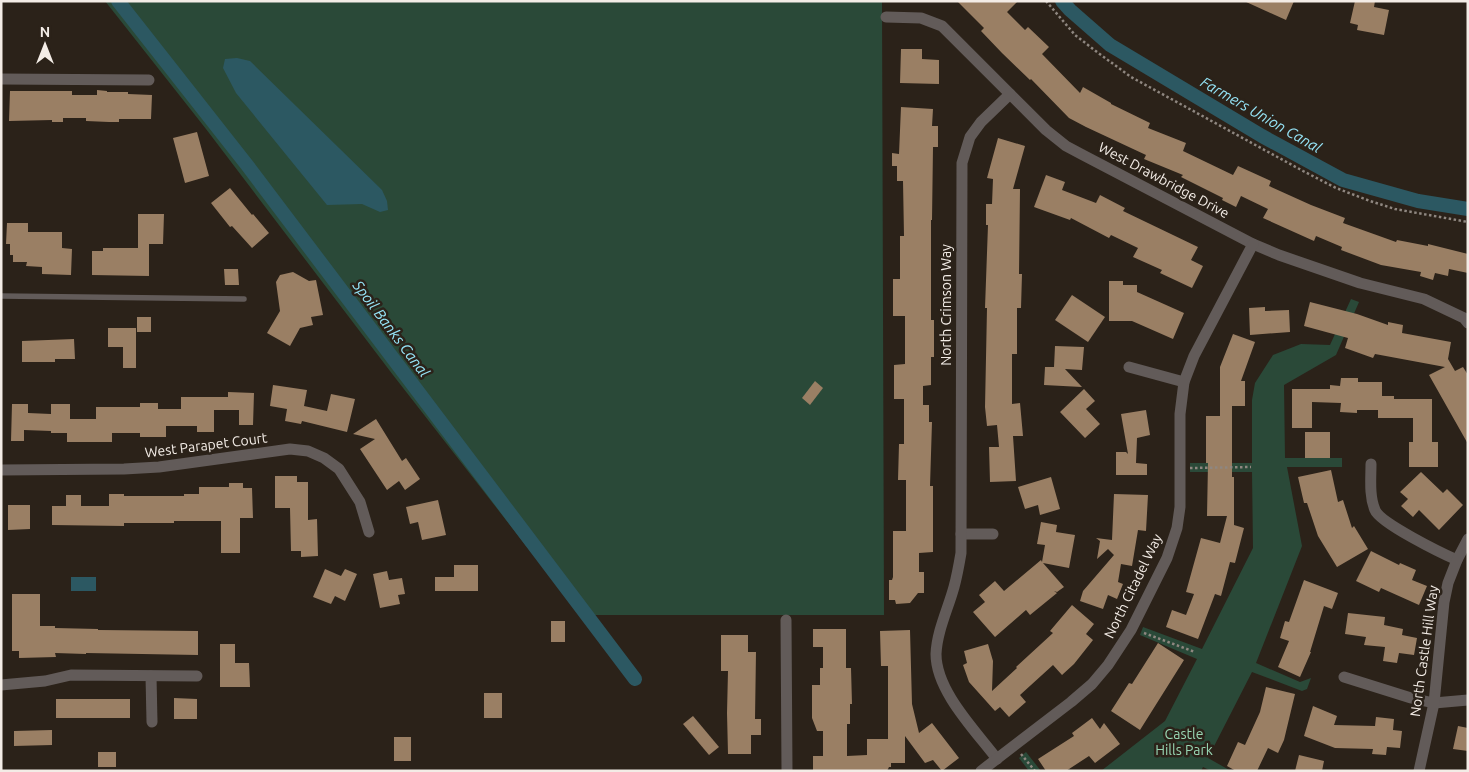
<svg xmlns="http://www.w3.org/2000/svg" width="1469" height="772" viewBox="0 0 1469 772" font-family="Ubuntu,sans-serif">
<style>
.green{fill:#2a4938}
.water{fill:#2c5862}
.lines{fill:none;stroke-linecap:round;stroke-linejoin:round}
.canal{stroke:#2c5862;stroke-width:14}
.building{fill:#9a7f64}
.path{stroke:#8f8780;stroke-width:2.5;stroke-dasharray:2.5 2.5;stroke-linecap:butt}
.service{stroke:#625b59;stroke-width:5.5}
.minor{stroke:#625b59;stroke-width:11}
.labels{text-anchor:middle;stroke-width:5;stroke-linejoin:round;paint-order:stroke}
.street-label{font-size:14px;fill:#f3ece6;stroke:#2b2219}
.park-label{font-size:14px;fill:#98d6b3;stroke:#2b2219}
.water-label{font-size:15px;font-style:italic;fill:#96e5f8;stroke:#2b2219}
</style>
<rect width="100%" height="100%" fill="#2b2219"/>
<g class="green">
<path d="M105 1H882L884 615H580L393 375 206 129Z"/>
<path d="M1351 299 1359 302 1336 355 1284 385 1285 458H1342V467H1287L1302 546 1256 663 1300 682 1311 678 1307 689 1302 691 1252 672 1208 758 1231 771H1211L1203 767 1201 771H1101L1165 721 1197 659 1140 635 1143 627 1202 649 1253 548 1252 472H1190V463H1252V400L1255 383 1273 355 1301 344 1330 345Z"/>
<path d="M1026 752 1041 771H1029L1019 758Z"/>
</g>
<g class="water">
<path d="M237 58 250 61 382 190 387 201 388 210 380 212 362 204 327 205 236 93 223 68 225 59Z"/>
<rect x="71" y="577" width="25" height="14"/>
</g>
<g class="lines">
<g class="canal">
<path d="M118 1 247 165 635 679"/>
<path d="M1062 1 1070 10 1110 45 1262 136 1343 180 1418 201 1468 209"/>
</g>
</g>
<g class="building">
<path d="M957 1H1018L1007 12 1025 30 1028 27 1049 47 1042 54 1080 93 1083 87 1111 103V104L1150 123 1148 128 1186 143 1183 151 1233 175 1238 166 1271 181 1269 186 1311 205 1345 218 1343 223 1396 242 1397 240 1428 246V244L1468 254V273L1449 269 1448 276 1435 273 1433 280 1420 276 1421 272 1381 265 1341 250 1342 247 1316 236 1314 241 1263 218 1268 209 1241 196 1236 207 1222 200 1223 198 1181 177 1183 175 1144 159 1146 155 1086 127 1069 118 1031 79 1030 80 1002 53 981 31 984 28Z"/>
<path d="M1244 1H1294L1286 20Z"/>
<path d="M1355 1H1375L1374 7 1389 10 1384 35 1357 30 1358 25 1350 23Z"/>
<path d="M901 49H922V59L939 60V84L900 83Z"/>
<path d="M97 90 107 91V92H128V94L152 95 151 119H119V122H109L86 121V118H63V122H52V120L9 121 10 91H72V95H97Z"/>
<path d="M901 107 933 109 932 126H938V147H933L932 220H931V320H934V357H931V385L923 386V405H929V422H932L930 486H933V552L919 553V572H924V593H918L910 603 896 604 895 600H889V580H892L893 577V531H906V480H898L899 444H904V399H894V365L905 364V316H893V279H900V236H904L903 181H897V166H892V153L899 154Z"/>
<path d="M197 132 209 176 185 183 173 138Z"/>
<path d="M998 138 1025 146 1013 189H1020L1019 274H1022L1021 308H1017V354H1012V404L1020 403 1023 436H1013L1016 481 990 482 989 447H999L997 425 987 426 985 407 987 308H985L988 225H986V204H992L993 179 987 178Z"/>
<path d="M1046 175 1065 182 1062 190 1096 203 1100 195 1125 208 1123 211 1198 247 1191 260 1203 266 1192 288 1160 273 1162 270 1133 257 1138 248 1111 235 1109 238 1071 218 1070 220 1034 207Z"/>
<path d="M230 188 252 215 253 214 269 233 252 248 232 226 230 227 211 203Z"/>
<path d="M138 214H164L163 244H149V276L92 275V251H103V248H138Z"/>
<path d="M7 223H28V232H62V248L72 249 71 275 42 274V267L26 266 27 262H13V255H10V244H6Z"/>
<path d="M224 269H238L239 285H225Z"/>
<path d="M293 272 309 281 316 280 323 315 311 317 313 325 300 328 290 346 267 333 280 311 276 282 280 275Z"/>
<path d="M1109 281H1123V285H1137V292L1184 313 1173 339 1132 321H1109Z"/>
<path d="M1072 295 1105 317 1088 342 1055 320Z"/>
<path d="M1310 302 1357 314 1388 325V322L1403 325 1402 333 1451 342 1448 359 1455 371 1463 367 1468 375V444L1429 375 1445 367 1375 354 1373 358 1345 348 1348 338 1304 326Z"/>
<path d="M1265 307V311L1289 310 1290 332 1250 335 1249 308Z"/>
<rect x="137" y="317" width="14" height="15"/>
<path d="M108 328H136V368H123V347H108Z"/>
<path d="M1233 334 1255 342 1241 381H1245V406H1232V477H1234V525L1244 528 1235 563 1230 562 1221 596 1215 594 1198 639 1166 627 1172 610 1186 615 1194 594 1186 592 1201 538 1220 543 1227 516H1207L1208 463H1206V416H1220V367Z"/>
<path d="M74 339 75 359H55V362H22V341Z"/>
<path d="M1055 346 1084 347 1082 370 1065 369 1082 387 1044 385 1045 367H1054Z"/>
<path d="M1341 378H1358V382H1382V396H1394V399H1432V442H1438V467H1409V442H1413V418H1378V410H1357V413L1340 412 1341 403 1312 402V428H1292V389H1330V385L1340 386Z"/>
<path d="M815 381 823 388 810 405 802 398Z"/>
<path d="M273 385 307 390 304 406 327 411 331 394 355 399 347 432 302 421 301 424 285 421 287 409 270 406Z"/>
<path d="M1084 389 1095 401 1086 409 1100 424 1085 438 1060 412Z"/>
<path d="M228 392 254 393 253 425H239V410H214V432H197V426H166V437H140V433H112V442H67V433H51V431L24 430V441H11L12 404H28V413L51 414V404H70V419H96V407H140V403H158V409H181V397H228Z"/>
<path d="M1146 410 1150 435 1137 438 1136 463 1147 464V475H1116V452H1126L1128 454 1121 414Z"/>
<path d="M376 419 402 461 406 458 420 479 405 490 399 481 387 490 360 449 375 439 353 434Z"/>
<rect x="1305" y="432" width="25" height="26"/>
<path d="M1331 470 1338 502 1343 500 1352 528 1354 526 1368 549 1337 567 1318 536 1307 503H1304L1298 477Z"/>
<path d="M1421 472 1443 493 1447 489 1463 505 1439 530 1419 510 1413 517 1401 506 1408 499 1400 492Z"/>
<path d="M275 476H297V482H308V520L317 519 318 556 301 557V551H291L290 508H275Z"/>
<path d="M1051 477 1060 509 1040 515 1038 505 1025 509 1018 487Z"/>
<path d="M229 483H243V488H252L253 518H240V553H221V521H174V523H124V526L52 525V506H66V495H81V506H109V494H124V496H184V494H199V487H229Z"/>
<path d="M1114 494 1148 495 1146 531 1138 530 1132 566 1121 564 1118 582 1123 584 1117 599 1108 595 1103 609 1080 601 1083 591 1114 555 1108 549 1097 559 1100 541 1096 538 1112 540Z"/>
<path d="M438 500 446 535 422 540 418 522 410 524 406 507Z"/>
<path d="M8 505H30V529L8 530Z"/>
<path d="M1041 522 1057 525 1056 532 1075 535 1069 568 1043 563 1064 587 1057 592 1054 591 1057 593 1030 615 1026 610 995 637 973 612 985 602 979 595 995 581 1004 591 1041 560 1042 562 1045 545 1037 544Z"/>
<path d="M1371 551 1399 565 1400 563 1416 570 1412 580 1427 586 1419 605 1381 588 1379 592 1356 581Z"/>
<path d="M454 565H478V591H435V577H454Z"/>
<path d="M325 569 341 576 345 569 357 574 345 601 335 596 331 604 313 597Z"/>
<path d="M387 571 389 580 402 578 405 594 398 595 400 604 380 608 373 574Z"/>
<path d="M1304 580 1338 593 1332 609 1324 606 1310 652H1311L1300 677 1278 667 1289 641 1280 638 1285 621 1289 622Z"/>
<path d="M12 594H40V626H55V628L98 629V630L198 631V655L86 653V654L55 653 56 657 19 658V651H12Z"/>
<path d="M1072 605 1094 624 1086 634 1093 640 1074 664 1062 675 1053 665 1020 695 1026 702 1009 717 1000 707 995 711 969 682 963 665 967 663 964 651 988 644 993 661 992 691 1017 668 1016 667 1053 633 1050 631Z"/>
<path d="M1348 613 1385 617 1384 625 1403 629 1402 635 1417 638 1414 655 1399 653 1397 663 1383 661 1385 647 1364 645 1366 637 1345 634Z"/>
<rect x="551" y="621" width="14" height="21"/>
<path d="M813 629H846V668H851L852 704H850V724H847V756L867 755V739H888V666H881L880 631 910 630 912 704 919 733 932 723 959 758 942 771 933 760 925 763 905 736V763H891V767H889L887 771H813V756H823V731H817L812 718V685H820V668H823V647H813Z"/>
<path d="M721 635H748V652H756L755 719H761V735H751V754H728L727 713 728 671H721Z"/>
<path d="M1158 643 1184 660 1140 730 1111 711 1129 683 1132 684Z"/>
<path d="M220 644H235V663H249L250 687H220Z"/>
<path d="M1266 687 1295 694 1284 740 1278 753 1268 748 1257 771H1236L1227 766 1238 742 1245 745 1260 712Z"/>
<rect x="484" y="693" width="18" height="25"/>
<path d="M174 698 197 699V719H174Z"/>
<rect x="56" y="699" width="74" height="19"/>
<path d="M1313 706 1337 716 1334 725 1375 726 1376 717 1394 719 1393 730 1402 731 1400 748 1387 747 1386 755 1372 754 1373 749 1335 748 1304 736Z"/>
<path d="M693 716 719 747 709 755 683 724Z"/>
<path d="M1092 718 1100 729 1104 723 1120 744 1095 763 1089 756 1066 771H1046L1038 759 1074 736 1072 733Z"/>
<path d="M1458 726 1468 728V751L1453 749Z"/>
<path d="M52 730V745L14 746V731Z"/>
<rect x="394" y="737" width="17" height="24"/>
<rect x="98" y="752" width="18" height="15"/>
<path d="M1299 755 1324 761 1322 771H1295Z"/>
</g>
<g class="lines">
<g class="path">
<path d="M1046 1 1075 35 1097 52 1131 77 1303 171 1336 188 1370 201 1395 209 1468 222"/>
<path d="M1190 468 1251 467"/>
<path d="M1144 633 1195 652"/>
<path d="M1021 754 1035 771"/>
</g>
<path class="service" d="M1 296 244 299"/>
<g class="minor">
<path d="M886 17 921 18 942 26 1046 130 1066 146 1081 154 1253 244 1279 255 1360 283 1424 299 1464 318 1468 323"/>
<path d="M1 79 149 80"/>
<path d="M1129 367 1184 382"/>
<path d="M1371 464C1371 478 1369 496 1375 510 1380 523 1441 553 1457 560"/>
<path d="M1 470 124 469 159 467 290 449 308 451 324 458 339 469 360 502 369 532"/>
<path d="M961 534H993"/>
<path d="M786 620 787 771"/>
<path d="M151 676 152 722"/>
<path d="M1344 677 1411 698 1434 703 1468 700"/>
<path d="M1 685 45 681 71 675 197 676"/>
<path d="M997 759C975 730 936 691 936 654 937 631 948 609 954 587 957 576 959 565 961 553L962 163 970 137 981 122 1010 94"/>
<path d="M981 771 1071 702 1092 684 1108 665 1131 630 1167 558 1177 528 1180 507V414L1184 382 1194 356 1253 244"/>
<path d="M1419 771 1434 703 1444 602 1448 583 1457 560 1468 539"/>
</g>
</g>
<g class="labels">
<g class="street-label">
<text transform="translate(1164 180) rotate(28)" y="5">West Drawbridge Drive</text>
<text transform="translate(946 305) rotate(-90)" y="5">North Crimson Way</text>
<text transform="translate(206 445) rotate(-7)" y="5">West Parapet Court</text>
<text transform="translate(1133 586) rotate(-64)" y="5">North Citadel Way</text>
<text transform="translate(1424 651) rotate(-82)" y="5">North Castle Hill Way</text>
</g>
<g class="park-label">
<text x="1184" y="739">Castle<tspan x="1184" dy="16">Hills Park</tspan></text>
</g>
<g class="water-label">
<text transform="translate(1261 115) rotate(30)" y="5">Farmers Union Canal</text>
<text transform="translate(391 329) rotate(53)" y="5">Spoil Banks Canal</text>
</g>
</g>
<rect width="1469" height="772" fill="none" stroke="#f3ece6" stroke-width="5"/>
<g transform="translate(45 45)" stroke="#2b2219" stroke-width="4" paint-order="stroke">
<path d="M0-4L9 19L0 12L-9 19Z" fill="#f3ece6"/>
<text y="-8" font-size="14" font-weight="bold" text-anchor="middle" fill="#f3ece6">N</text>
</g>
</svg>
